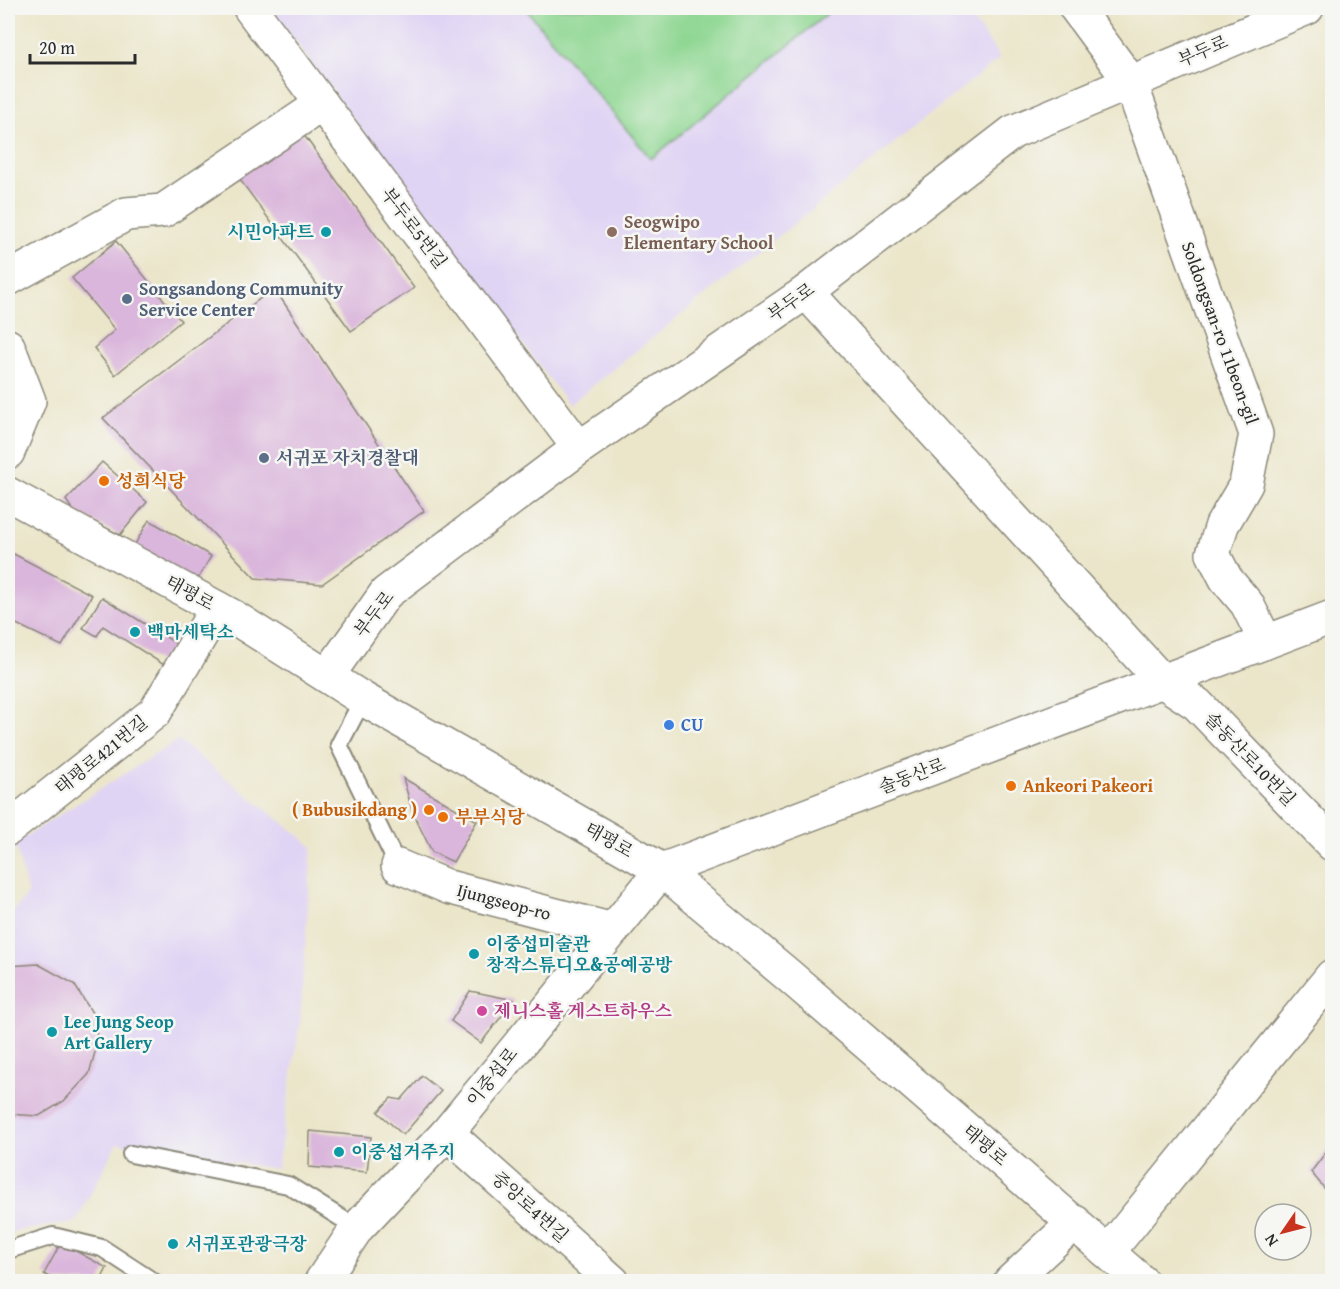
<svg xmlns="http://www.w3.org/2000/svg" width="1340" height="1289" viewBox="0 0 1340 1289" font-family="'Gentium Book Plus','Noto Serif KR',serif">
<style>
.built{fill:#e0d4f4}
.green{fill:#8fd793;stroke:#5d815f;stroke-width:1.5}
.building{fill:#dab6dc}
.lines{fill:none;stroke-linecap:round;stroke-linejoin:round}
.service-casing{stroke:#8b887a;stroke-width:20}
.minor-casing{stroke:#8b887a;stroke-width:36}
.tertiary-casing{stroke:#8b887a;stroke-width:36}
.secondary-casing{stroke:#8b887a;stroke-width:36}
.service{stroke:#fff;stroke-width:16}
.minor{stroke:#fff;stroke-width:33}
.tertiary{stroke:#fff;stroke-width:33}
.secondary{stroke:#fff;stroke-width:33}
.culture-dot{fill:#0f9aa8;stroke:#f6f6f2;stroke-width:2}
.education-dot{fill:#8d6e63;stroke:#f6f6f2;stroke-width:2}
.service-dot{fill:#5c6f8a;stroke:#f6f6f2;stroke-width:2}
.food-dot{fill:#e8710a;stroke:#f6f6f2;stroke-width:2}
.shop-dot{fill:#3f7fe0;stroke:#f6f6f2;stroke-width:2}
.hotel-dot{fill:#d1479c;stroke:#f6f6f2;stroke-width:2}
.labels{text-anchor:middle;stroke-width:5;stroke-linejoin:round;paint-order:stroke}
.street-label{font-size:18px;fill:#2b2b2b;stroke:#f6f6f2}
.education-label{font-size:18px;font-weight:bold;fill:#785e54;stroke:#f6f6f2;text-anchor:start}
.culture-label{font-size:18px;font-weight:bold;fill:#0d838f;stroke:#f6f6f2;text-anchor:start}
.service-label{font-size:18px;font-weight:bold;fill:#4e5e75;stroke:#f6f6f2;text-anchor:start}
.food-label{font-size:18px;font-weight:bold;fill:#c56008;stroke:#f6f6f2;text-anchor:start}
.shop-label{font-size:18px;font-weight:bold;fill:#366cbe;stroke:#f6f6f2;text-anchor:start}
.hotel-label{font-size:18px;font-weight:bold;fill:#b23c85;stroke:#f6f6f2;text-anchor:start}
</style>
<rect width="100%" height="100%" fill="#f6f6f2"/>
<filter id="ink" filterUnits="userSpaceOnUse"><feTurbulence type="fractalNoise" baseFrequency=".0167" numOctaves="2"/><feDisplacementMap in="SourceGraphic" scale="12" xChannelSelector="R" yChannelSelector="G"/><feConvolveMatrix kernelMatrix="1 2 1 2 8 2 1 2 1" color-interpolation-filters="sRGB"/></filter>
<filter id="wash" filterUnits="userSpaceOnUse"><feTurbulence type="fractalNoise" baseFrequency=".008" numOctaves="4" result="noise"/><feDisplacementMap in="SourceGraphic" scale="24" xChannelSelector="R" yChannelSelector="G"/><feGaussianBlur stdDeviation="1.35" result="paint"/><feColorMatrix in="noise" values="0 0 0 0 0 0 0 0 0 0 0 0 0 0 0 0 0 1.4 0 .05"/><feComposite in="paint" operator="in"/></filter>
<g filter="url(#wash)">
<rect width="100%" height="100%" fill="#ebe6ca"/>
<g class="built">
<path d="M270 8H965L1000 58 569 405Z"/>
<path d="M178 740 312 846 300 1022 277 1169 117 1143 76 1222 8 1232V918L28 894 15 843Z"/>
</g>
<path class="green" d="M525 8H834L651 159Z"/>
<g id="blocks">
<g class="building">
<path d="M301 131 414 288 351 331 238 177Z"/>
<path d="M116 241 181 321 115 375 94 348 115 330 72 278Z"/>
<path d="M274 288 424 511 322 584 255 578 103 418Z"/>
<path d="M102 462 147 502 120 535 74 512 66 500Z"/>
<path d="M149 520 211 556 197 581 134 546Z"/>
<path d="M8 551 92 595 62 646 8 620Z"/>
<path d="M102 597 177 644 164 665 103 626 97 636 83 628Z"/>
<path d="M403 778 477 821 453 862 432 852 413 813Z"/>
<path d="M38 964 74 984 96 1019 97 1045 89 1074 64 1101 39 1116 8 1114V966Z"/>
<path d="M470 991 514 1000 481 1043 451 1021Z"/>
<path d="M422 1076 441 1091 403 1135 378 1112 391 1098 401 1100Z"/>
<path d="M310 1131 371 1137 367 1172 309 1167Z"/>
<path d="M1332 1144V1198L1311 1172Z"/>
<path d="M61 1243 107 1268 100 1282H57L44 1274Z"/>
</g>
</g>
</g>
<g filter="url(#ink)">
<use href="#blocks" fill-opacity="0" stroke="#8b887a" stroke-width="1.5"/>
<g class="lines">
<g class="service-casing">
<g id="service">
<path d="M363 699 339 745 398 866"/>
<path d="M131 1154 288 1185 357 1228"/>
<path d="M8 1250 53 1236 102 1248 154 1282"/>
</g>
</g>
<g class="minor-casing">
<g id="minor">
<path d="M250 8 579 448"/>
<path d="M1076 8 1130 81 1256 434 1246 484 1222 525 1213 554 1226 579 1247 604 1266 642"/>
<path d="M8 279 126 214 163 211 322 104"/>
<path d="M806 292 1162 681 1197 704 1332 844"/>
<path d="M8 829 155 712 217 608"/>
<path d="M398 866 448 887 613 930"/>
<path d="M447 1133 613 1282"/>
<path d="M1109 1251 1332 976"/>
<path d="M321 1282 357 1228 447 1133 662 870 1332 617"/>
<path d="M1010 1282 1075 1222"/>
</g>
</g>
<g class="tertiary-casing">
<g id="tertiary">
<path d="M8 346 29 401 8 452"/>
<path d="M328 675 386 593 579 448 806 292 1013 132 1307 8"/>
</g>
</g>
<g class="secondary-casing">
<path id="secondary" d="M8 494 232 616 363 699 662 870 788 975 1142 1282"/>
</g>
<use href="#service" class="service"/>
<use href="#minor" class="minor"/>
<use href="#tertiary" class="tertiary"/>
<use href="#secondary" class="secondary"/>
</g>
</g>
<g class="culture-dot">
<circle cx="326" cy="232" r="6"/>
<circle cx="135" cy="632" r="6"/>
<circle cx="474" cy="954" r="6"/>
<circle cx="52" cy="1032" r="6"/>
<circle cx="339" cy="1152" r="6"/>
<circle cx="173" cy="1244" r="6"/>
</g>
<circle class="education-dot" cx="612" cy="232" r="6"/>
<g class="service-dot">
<circle cx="127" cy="299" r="6"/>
<circle cx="264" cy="458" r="6"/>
</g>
<g class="food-dot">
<circle cx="104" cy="481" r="6"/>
<circle cx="1011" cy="786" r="6"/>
<circle cx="429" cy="810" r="6"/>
<circle cx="443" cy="817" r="6"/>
</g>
<circle class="shop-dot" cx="669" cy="725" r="6"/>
<circle class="hotel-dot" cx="482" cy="1011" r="6"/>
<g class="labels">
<g class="street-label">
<text transform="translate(1203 51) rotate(-23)" y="6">부두로</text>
<text transform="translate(414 228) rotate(53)" y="6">부두로5번길</text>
<text transform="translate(791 302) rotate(-35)" y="6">부두로</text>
<text transform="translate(1220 333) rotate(70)" y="6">Soldongsan-ro 11beon-gil</text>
<text transform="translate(190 593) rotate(29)" y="6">태평로</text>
<text transform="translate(374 614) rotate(-52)" y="6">부두로</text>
<text transform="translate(101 755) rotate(-39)" y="6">태평로421번길</text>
<text transform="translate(1250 759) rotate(46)" y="6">솔동산로10번길</text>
<text transform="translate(912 776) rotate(-21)" y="6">솔동산로</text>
<text transform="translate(609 840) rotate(30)" y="6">태평로</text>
<text transform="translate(504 902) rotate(15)" y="6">Ijungseop-ro</text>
<text transform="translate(492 1077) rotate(-51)" y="6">이중섭로</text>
<text transform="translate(985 1145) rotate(41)" y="6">태평로</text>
<text transform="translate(530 1207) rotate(42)" y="6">중앙로4번길</text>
</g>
<g class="education-label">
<text x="624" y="228">Seogwipo<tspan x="624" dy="21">Elementary School</tspan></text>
</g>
<g class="culture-label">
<text x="314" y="238" text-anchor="end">시민아파트</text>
<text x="147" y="638">백마세탁소</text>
<text x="486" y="950">이중섭미술관<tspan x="486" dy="21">창작스튜디오&amp;공예공방</tspan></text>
<text x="64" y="1028">Lee Jung Seop<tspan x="64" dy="21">Art Gallery</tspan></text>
<text x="351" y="1158">이중섭거주지</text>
<text x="185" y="1250">서귀포관광극장</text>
</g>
<g class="service-label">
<text x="139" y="295">Songsandong Community<tspan x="139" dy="21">Service Center</tspan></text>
<text x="276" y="464">서귀포 자치경찰대</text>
</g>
<g class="food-label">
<text x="116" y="487">성희식당</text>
<text x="1023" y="792">Ankeori Pakeori</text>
<text x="417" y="816" text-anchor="end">( Bubusikdang )</text>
<text x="455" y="823">부부식당</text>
</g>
<g class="shop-label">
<text x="681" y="731">CU</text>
</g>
<g class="hotel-label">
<text x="494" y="1017">제니스홀 게스트하우스</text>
</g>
</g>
<rect width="1340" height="1289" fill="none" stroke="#f6f6f2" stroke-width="30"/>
<g transform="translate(1283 1232) rotate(235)"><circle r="28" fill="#f6f6f2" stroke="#a5a5a2" stroke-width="1.5"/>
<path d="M0-4.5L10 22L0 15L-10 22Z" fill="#c8321e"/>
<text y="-9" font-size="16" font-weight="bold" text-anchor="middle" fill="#2b2b2b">N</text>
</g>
<path d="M30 54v9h105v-9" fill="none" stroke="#2b2b2b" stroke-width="3"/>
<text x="39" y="54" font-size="18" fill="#2b2b2b" stroke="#f6f6f2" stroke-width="4.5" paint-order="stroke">20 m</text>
</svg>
